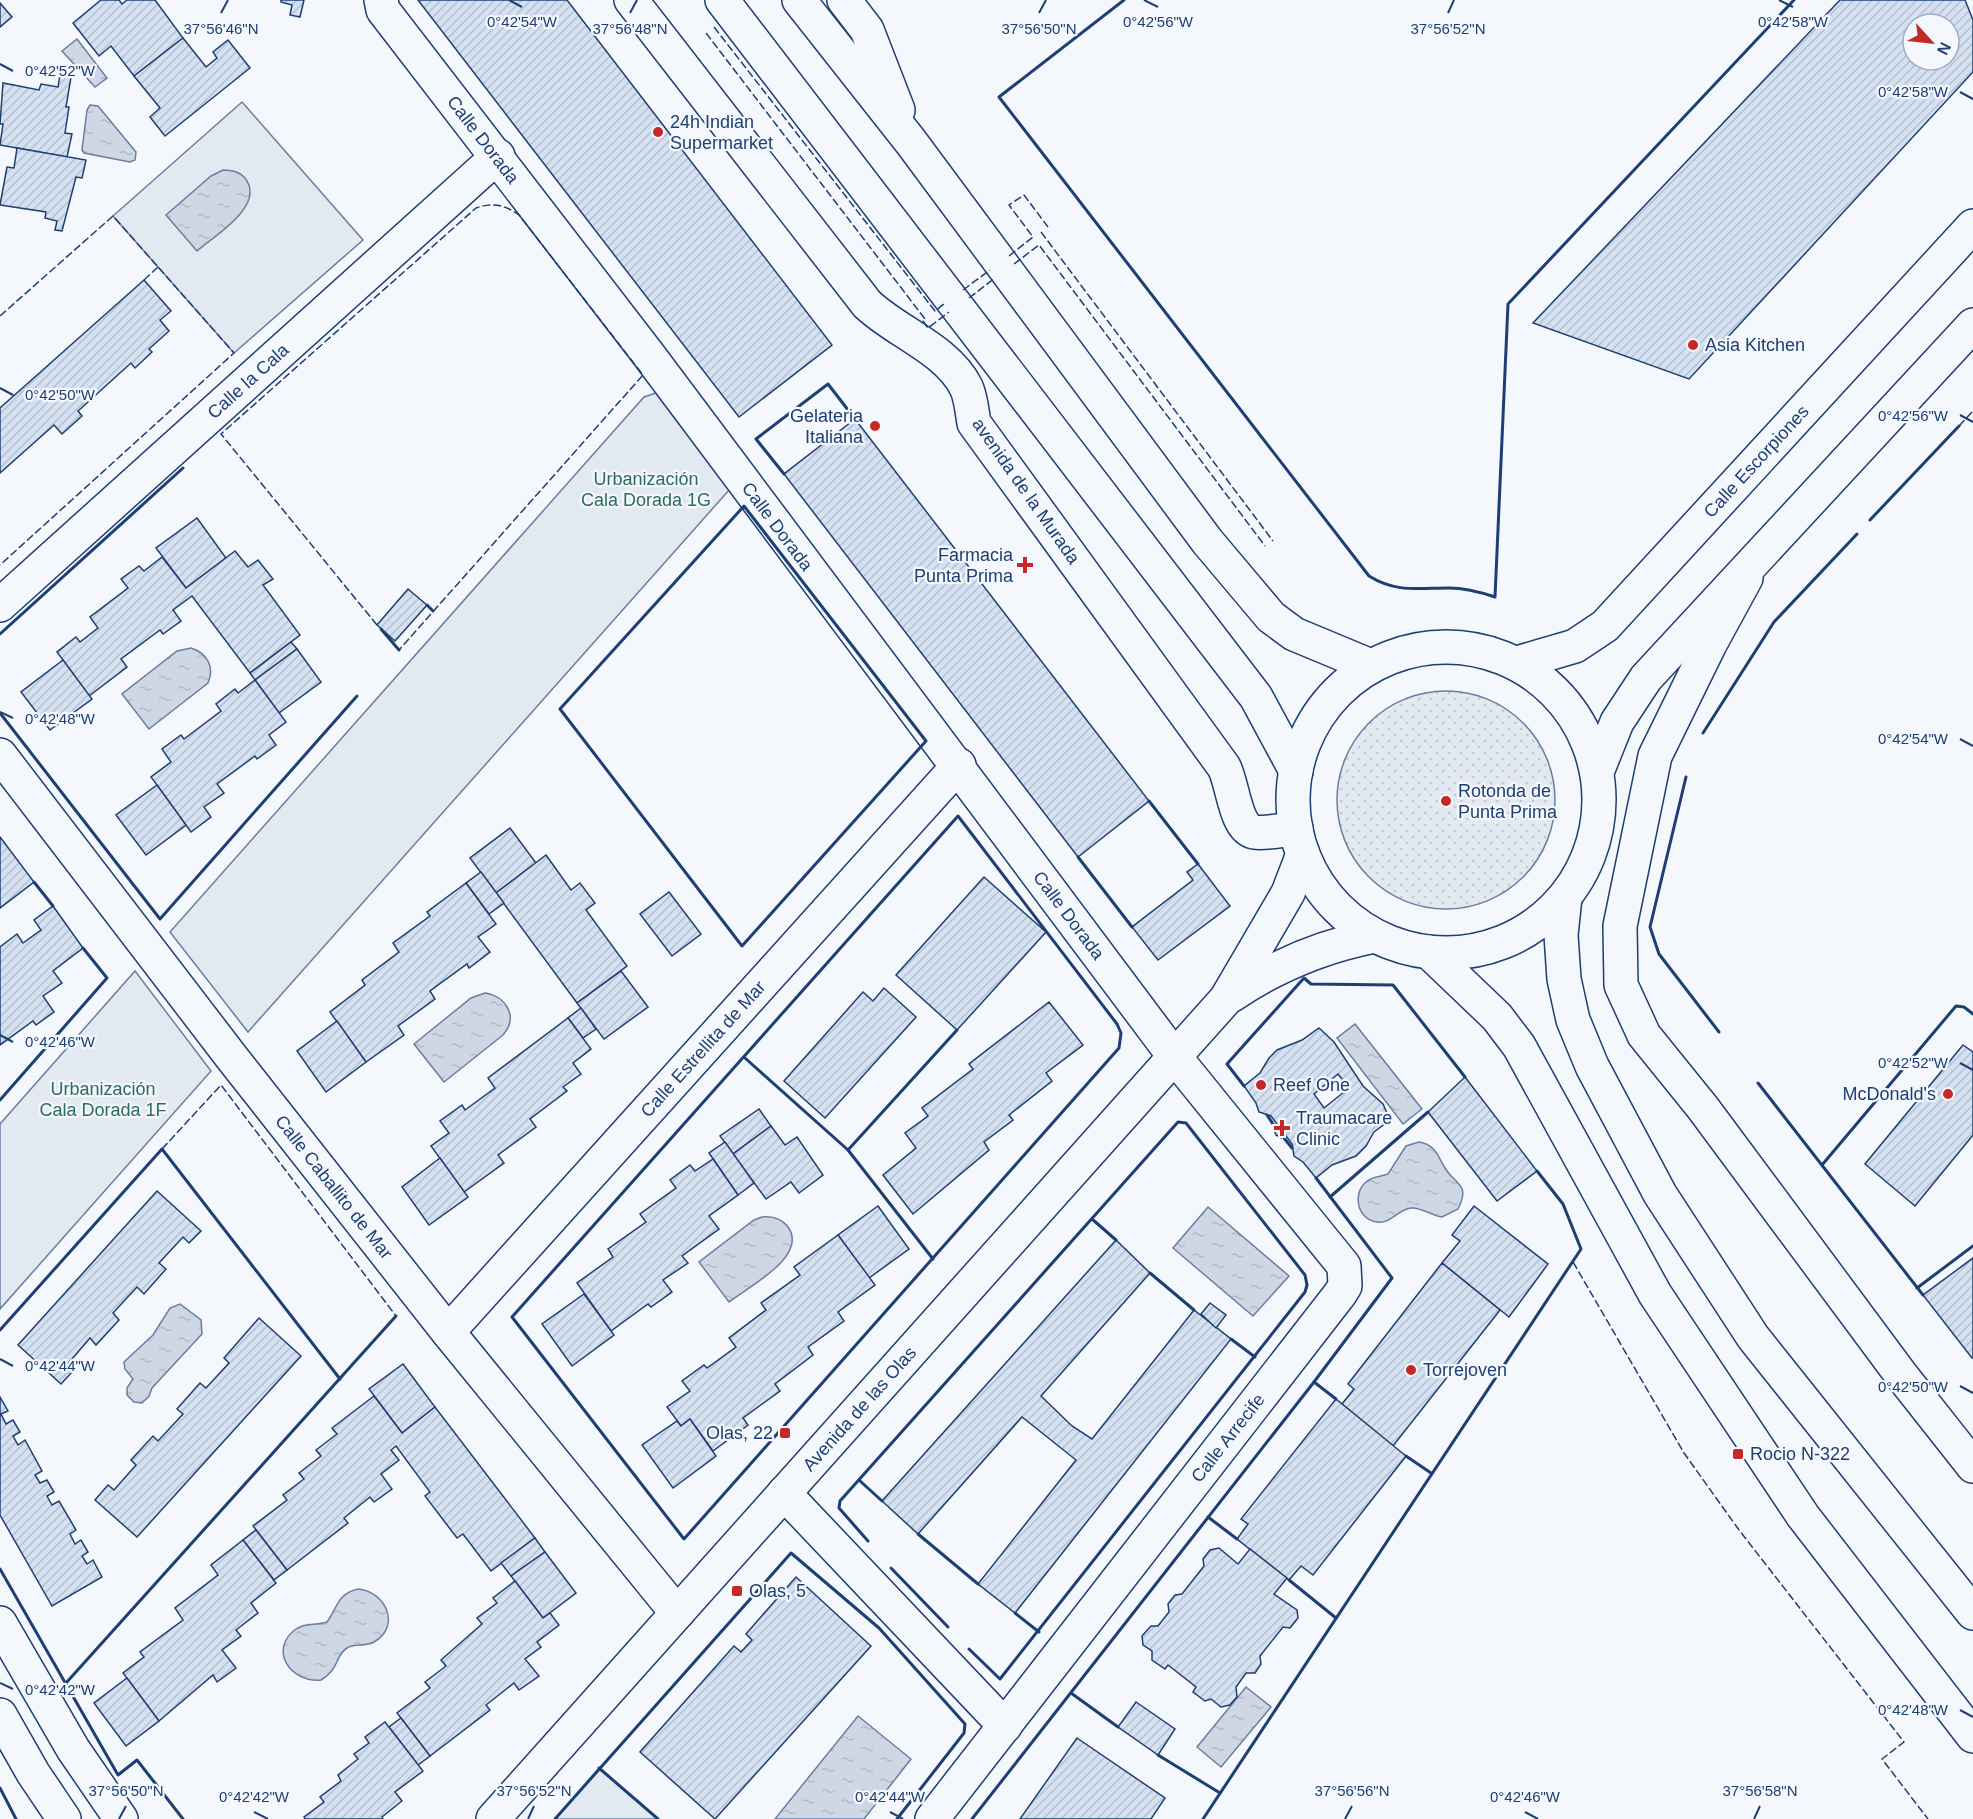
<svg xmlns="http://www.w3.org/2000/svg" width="1973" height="1819" viewBox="0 0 1973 1819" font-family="Helvetica,sans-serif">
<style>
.grass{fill:url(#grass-dots);stroke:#687fa3;stroke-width:1.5}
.park{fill:#e3e9f0;stroke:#687fa3;stroke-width:1.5}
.water{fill:url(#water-ripples);stroke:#687fa3;stroke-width:1.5}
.building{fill:url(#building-hatch);stroke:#1d3f73;stroke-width:1.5;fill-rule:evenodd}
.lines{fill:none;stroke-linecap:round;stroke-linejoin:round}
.street-casing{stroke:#1d3f73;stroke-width:36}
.secondary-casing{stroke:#1d3f73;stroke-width:36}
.highway-casing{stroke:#1d3f73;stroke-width:36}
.street{stroke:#f4f7fb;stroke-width:33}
.secondary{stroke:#f4f7fb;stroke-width:33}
.highway{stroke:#f4f7fb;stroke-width:33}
.fence{stroke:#1d3f73;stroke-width:1.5;stroke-dasharray:8 3;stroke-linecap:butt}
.wall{stroke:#1d3f73;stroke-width:3}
.ticks{fill:none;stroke:#1d3f73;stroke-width:2}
.poi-dot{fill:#c62828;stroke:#f4f7fb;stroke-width:2}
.labels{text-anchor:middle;stroke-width:4.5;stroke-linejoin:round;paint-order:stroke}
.poi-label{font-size:18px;fill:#1d3f73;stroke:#f4f7fb;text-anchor:start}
.street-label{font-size:18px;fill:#1d3f73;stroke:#f4f7fb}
.park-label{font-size:18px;fill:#2c6c60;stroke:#f4f7fb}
.ticks-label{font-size:15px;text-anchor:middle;fill:#1d3f73;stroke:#f4f7fb;stroke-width:4.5;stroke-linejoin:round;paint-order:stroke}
</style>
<defs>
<pattern id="grass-dots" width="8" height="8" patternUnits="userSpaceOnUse" patternTransform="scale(1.5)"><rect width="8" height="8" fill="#e3e9f0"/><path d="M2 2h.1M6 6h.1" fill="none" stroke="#c2c9d1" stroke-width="1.8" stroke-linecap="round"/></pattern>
<pattern id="water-ripples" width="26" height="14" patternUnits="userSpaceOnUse" patternTransform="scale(1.5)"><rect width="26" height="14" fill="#cfd7e4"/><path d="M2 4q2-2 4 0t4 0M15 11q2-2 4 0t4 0" fill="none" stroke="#b1bac7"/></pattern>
<pattern id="building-hatch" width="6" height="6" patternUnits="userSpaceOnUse" patternTransform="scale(1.5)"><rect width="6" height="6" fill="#d5e0f0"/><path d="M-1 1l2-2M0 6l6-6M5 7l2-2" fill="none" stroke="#b6c1d1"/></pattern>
</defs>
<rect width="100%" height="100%" fill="#f4f7fb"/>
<circle class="grass" cx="1446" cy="800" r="109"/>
<g class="park">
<path d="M242 102 363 240 234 353 113 216Z"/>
<path d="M656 393 730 489 248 1032 170 932 644 397Z"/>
<path d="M135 971 211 1071 0 1309V1124Z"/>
<path d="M599 1768 658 1819H555Z"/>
</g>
<g class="water">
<path d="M77 39 107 78 95 87 62 51Z"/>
<path d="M90 105 98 106 136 152 135 160 130 162 84 153 82 150 87 110Z"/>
<path d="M223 170C233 170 242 172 247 181 263 207 214 236 197 251L166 215 211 176Z"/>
<path d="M191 648C207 653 215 667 208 683L149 729 122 694 177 651Z"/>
<path d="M485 993C506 996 519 1017 503 1035L444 1082 414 1044 471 998Z"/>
<path d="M1355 1024 1422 1109 1403 1124 1337 1038Z"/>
<path d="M1419 1142C1436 1145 1437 1155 1445 1168 1455 1185 1471 1184 1458 1209L1442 1217C1431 1216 1422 1207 1411 1208 1397 1210 1391 1224 1377 1222 1357 1219 1352 1194 1366 1182 1372 1176 1380 1177 1388 1174L1406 1146Z"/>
<path d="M1208 1207 1289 1276 1253 1316 1173 1248Z"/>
<path d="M762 1217C772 1216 782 1219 788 1227 809 1256 748 1287 729 1302L699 1262 754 1220Z"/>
<path d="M180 1304 201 1320 202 1334 152 1388 149 1396 142 1403 134 1402 127 1395V1388L133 1379 125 1369 124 1362 153 1335 170 1308Z"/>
<path d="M358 1589C385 1591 402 1626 374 1642 365 1647 354 1643 347 1648 335 1655 340 1669 321 1680 290 1683 268 1649 296 1629 306 1622 316 1626 327 1622 338 1607 337 1594 358 1589Z"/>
<path d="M1246 1687 1271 1707 1221 1767 1197 1747Z"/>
<path d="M858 1716 911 1759 864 1819H775Z"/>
</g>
<g class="building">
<path d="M101 0H119L122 4 127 0H155L183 38 134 76 111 46 99 56 73 23Z"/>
<path d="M281 0H304L300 17 290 15 292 5 281 2Z"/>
<path d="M418 0H567L832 345 739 417Z"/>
<path d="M1840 0H1965L1973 20V72L1689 379 1533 323ZM1913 24H1949V60H1913Z"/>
<path d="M0 3 12 17 0 27Z"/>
<path d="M183 38 206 67 217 58 213 52 228 40 250 68 165 136 150 117 160 108 134 76Z"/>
<path d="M60 75 71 77 66 107H69L65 133 72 134 67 157 0 145 3 124H0L3 83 39 90 41 84 58 87Z"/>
<path d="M17 148 86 160 82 178 76 177 62 231 55 230 57 221 45 218 46 212 0 205 7 167 14 168Z"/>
<path d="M144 280 171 311 160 320 169 331 149 349 152 352 135 368 131 363 78 411 82 416 62 434 54 425 0 473V408Z"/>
<path d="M855 419 1149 801 1078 857 784 474Z"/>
<path d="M197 518 226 558 186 588 156 548Z"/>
<path d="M235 551 248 567 258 560 273 579 263 585 300 635 250 673 192 596 173 610 181 621 163 634 160 630 121 659 127 667 89 696 57 652 76 637 80 642 98 628 90 617 128 588 121 579 139 566 144 571 162 557 186 588Z"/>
<path d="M408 589 427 605 395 641 377 625Z"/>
<path d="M291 642 297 649 255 680 250 673Z"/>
<path d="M297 649 321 682 279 713 255 680Z"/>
<path d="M63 660 92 699 50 730 21 692Z"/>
<path d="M255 680 286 722 269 735 276 745 257 759 255 756 217 784 224 793 204 807 211 817 191 832 151 777 171 762 162 749 181 735 184 739 221 711 216 704 235 689 238 693Z"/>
<path d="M157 785 186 825 146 855 116 815Z"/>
<path d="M510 828 536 863 496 893 470 858Z"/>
<path d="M0 837 34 882 0 908Z"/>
<path d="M546 855 571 890 580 883 595 903 586 910 627 966 577 1003 496 893Z"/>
<path d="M1198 864 1230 906 1158 960 1132 927 1193 880 1187 872Z"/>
<path d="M481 872 504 903 489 914 466 883Z"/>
<path d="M984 877 1046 932 957 1030 896 975Z"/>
<path d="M466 883 496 924 478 937 490 952 469 968 467 964 430 991 435 999 398 1026 404 1035 366 1062 330 1012 365 985 362 980 399 952 393 943 430 916 427 912Z"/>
<path d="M669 892 701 934 672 956 640 914Z"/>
<path d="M53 906 83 948 53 971 62 983 43 996 54 1012 36 1025 33 1021 0 1045V947L17 934 23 943 41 930 34 920Z"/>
<path d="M621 971 648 1007 604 1039 577 1003Z"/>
<path d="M884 988 916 1017 825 1118 784 1081 863 992 873 1001Z"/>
<path d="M1049 1002 1083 1045 1046 1073 1052 1081 1009 1115 1013 1120 984 1142 989 1150 913 1214 883 1175 916 1148 905 1133 928 1116 922 1108 973 1069 969 1064Z"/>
<path d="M581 1008 596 1029 583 1038 568 1018Z"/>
<path d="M568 1018 591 1049 573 1063 581 1074 563 1087 567 1091 530 1119 536 1127 498 1155 504 1163 464 1192 431 1146 449 1133 440 1121 462 1105 465 1110 495 1088 488 1078Z"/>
<path d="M337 1021 366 1062 326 1092 297 1051Z"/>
<path d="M1319 1028 1334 1042 1363 1086 1383 1104 1390 1120 1374 1132 1366 1146 1356 1156 1332 1165 1316 1178 1303 1162 1294 1156 1292 1144 1286 1136 1281 1138 1276 1135 1274 1129 1277 1124 1271 1116 1259 1112 1256 1103 1244 1086 1260 1073 1269 1058 1277 1050 1302 1040ZM1338 1074 1349 1088 1324 1108 1314 1094Z"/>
<path d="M1963 1045 1973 1052V1135L1915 1206 1865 1164Z"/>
<path d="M1465 1077 1537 1171 1497 1201 1428 1112Z"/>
<path d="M759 1109 771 1126 733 1154 720 1136Z"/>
<path d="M771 1126 785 1145 797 1137 823 1175 799 1193 791 1182 766 1199 733 1154Z"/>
<path d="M725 1142 754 1183 738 1195 709 1153Z"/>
<path d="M440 1158 468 1197 429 1225 402 1187Z"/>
<path d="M713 1159 738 1195 709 1216 719 1229 682 1256 688 1263 663 1280 672 1292 651 1307 648 1304 611 1331 577 1283 613 1257 608 1249 646 1222 640 1214 676 1188 670 1180 690 1165 695 1171Z"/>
<path d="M157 1191 201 1231 189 1243 183 1237 159 1263 166 1269 144 1294 137 1287 113 1313 119 1320 96 1345 90 1338 66 1366 72 1372 61 1384 18 1345Z"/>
<path d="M878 1206 909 1249 869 1278 838 1235Z"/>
<path d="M1474 1206 1548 1264 1509 1317 1442 1263 1460 1241 1452 1235Z"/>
<path d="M838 1235 875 1285 838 1312 844 1321 808 1347 813 1355 775 1384 780 1391 743 1418 748 1425 713 1451 690 1419 681 1426 667 1407 690 1391 682 1381 704 1365 707 1368 736 1347 729 1338 766 1310 761 1303 800 1275 794 1267Z"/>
<path d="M1116 1240 1150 1273 1041 1396 1072 1426 1092 1439 1194 1310 1231 1339 1015 1613 978 1584 1076 1460 1022 1417 918 1534 882 1501Z"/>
<path d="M1973 1258V1358H1972L1923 1295Z"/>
<path d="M1442 1263 1500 1310 1393 1446 1342 1404 1354 1389 1348 1384Z"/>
<path d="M584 1294 614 1335 572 1366 542 1324Z"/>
<path d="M1210 1303 1226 1315 1216 1328 1201 1314Z"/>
<path d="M259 1318 301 1356 137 1537 95 1500 108 1485 114 1490 136 1465 131 1460 153 1436 158 1441 183 1414 177 1409 200 1383 206 1388 229 1363 224 1358Z"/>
<path d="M403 1364 435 1407 402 1433 369 1389Z"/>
<path d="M374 1396 402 1433 435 1407 535 1538 491 1571 463 1534 457 1538 425 1496 430 1492 396 1446 391 1450 399 1460 381 1474 392 1489 374 1502 370 1497 344 1518 348 1523 287 1570 253 1526 287 1500 283 1495 304 1479 299 1473 321 1456 316 1450 337 1434 332 1428Z"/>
<path d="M0 1397 8 1411 1 1414 6 1424 13 1420 20 1432 13 1436 18 1445 25 1440 42 1471 35 1475 40 1483 47 1480 54 1492 47 1496 52 1505 59 1501 76 1530 70 1534 75 1544 81 1540 88 1552 82 1556 87 1564 93 1560 102 1577 52 1606 0 1515Z"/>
<path d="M1336 1399 1406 1456 1313 1575 1301 1566 1289 1580 1237 1539 1248 1524 1241 1519Z"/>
<path d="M690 1419 716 1456 673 1488 642 1445 677 1421 681 1426Z"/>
<path d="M256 1530 287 1570 274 1580 243 1540Z"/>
<path d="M535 1538 545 1552 511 1576 501 1563Z"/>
<path d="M243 1540 276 1583 251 1603 258 1613 236 1630 241 1636 222 1650 236 1668 217 1682 213 1675 159 1721 123 1673 144 1657 140 1652 183 1620 175 1608 218 1575 211 1565Z"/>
<path d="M1219 1548 1238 1564 1250 1549 1287 1578 1274 1594 1297 1610 1298 1618 1290 1628 1283 1627 1260 1656 1261 1664 1255 1673H1246L1236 1687 1237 1697 1230 1705 1221 1707 1211 1699 1205 1701 1193 1692 1196 1687 1168 1665 1165 1669 1152 1660V1651L1143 1645 1142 1636 1151 1626H1158L1169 1612 1168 1604 1175 1595 1182 1594 1204 1566 1203 1559 1210 1550Z"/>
<path d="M545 1552 576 1593 543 1618 511 1576Z"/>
<path d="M796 1577 871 1646 715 1819 640 1752 734 1646 741 1652 752 1640 746 1634Z"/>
<path d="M515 1581 543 1618 550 1613 559 1625 537 1642 541 1647 525 1659 539 1676 519 1690 514 1683 486 1705 490 1710 430 1756 397 1713 430 1688 425 1682 446 1666 441 1660 482 1624 477 1618 497 1603 493 1598Z"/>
<path d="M127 1678 159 1721 126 1746 94 1703Z"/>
<path d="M1136 1702 1175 1729 1158 1755 1118 1727Z"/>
<path d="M401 1718 430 1756 418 1765 389 1727Z"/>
<path d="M385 1722 423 1771 395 1792 402 1801 382 1817 383 1819H305L304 1817 324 1802 320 1797 341 1781 338 1775 358 1759 354 1754 369 1743 365 1737Z"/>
<path d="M1077 1738 1165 1798 1151 1819H1020Z"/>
</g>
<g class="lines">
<g class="street-casing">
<g id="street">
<path id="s1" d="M381 0 383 10 648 354 1174 1056 1344 1266 1345 1286 1340 1294 932 1819"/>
<path d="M631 0 867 304C896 332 947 349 966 387 971 397 972 412 974 423L1224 767C1233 784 1235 828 1254 832 1266 834 1283 830 1296 828"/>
<path d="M1746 578 1710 644 1655 756 1620 926 1621 985 1644 1035 1703 1108 1902 1376 1973 1466"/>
<path id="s2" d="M0 605 498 156"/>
<path id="s3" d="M0 755 233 1059 448 1332 677 1613"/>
<path d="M1232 995C1275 966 1324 946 1374 936"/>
<path id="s4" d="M448 1332 959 765"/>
<path d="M784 1493 1005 1726"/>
<path d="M0 1623 73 1749 121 1819"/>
<path d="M0 1715 33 1773 64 1819"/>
<path id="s5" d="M493 1819 1226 999 1288 893 1303 854"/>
</g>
</g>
<g class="secondary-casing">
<g id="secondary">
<path id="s6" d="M1517 663 1575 646 1605 626 1973 226"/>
<path d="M1597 772 1617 722 1646 678 1973 325"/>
</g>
</g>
<g class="highway-casing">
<g id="highway">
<path d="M722 0 1256 697 1296 771"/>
<path d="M799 0 911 142 1207 541 1271 617 1294 634 1371 666"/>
<path d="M844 0 867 30 898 110"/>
<circle cx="1446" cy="800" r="153"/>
<path d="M1565 897 1561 935 1564 979 1573 1020 1592 1066 1660 1194 1753 1337 1973 1613"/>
<path d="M1429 952 1497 1017 1519 1046 1655 1294 1803 1516 1973 1736"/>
</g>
</g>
<use href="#street" class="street"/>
<use href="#secondary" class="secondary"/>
<use href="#highway" class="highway"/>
<g class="fence">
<path d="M714 27 935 311 944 304"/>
<path d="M706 33 925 319 923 321 928 328 949 312"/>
<path d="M1041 232 1273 541"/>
<path d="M1009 256 1033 237 1009 205 1024 195 1048 227"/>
<path d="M1014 264 1039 245 1265 546"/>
<path d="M144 280 158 267"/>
<path d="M963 290 990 270"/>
<path d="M969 298 995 278"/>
<path d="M0 316 113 216 234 353 0 565"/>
<path d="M1959 426 1973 411"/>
<path d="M377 625 221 434 476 208C493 202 505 205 519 215L643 375 399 650"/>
<path d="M162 1149 221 1085 396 1316"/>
<path d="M1573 1262 1684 1453 1739 1530 1904 1742 1882 1759 1928 1819"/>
</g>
<g class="wall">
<path d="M1124 0 999 97 1369 576C1396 593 1419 588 1449 588 1465 588 1480 592 1495 597L1508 304 1794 0"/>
<path d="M784 474 756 439 828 384 855 419"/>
<path d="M744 506 926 741 742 946 560 709Z"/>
<path d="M1870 520 1959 426"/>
<path d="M427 605 433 611"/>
<path d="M381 629 399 650"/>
<path d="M0 634 183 468"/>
<path d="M0 713 160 919 357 696"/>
<path d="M1703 733 1774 622 1857 534"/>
<path d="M1686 777 1650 927 1659 954 1719 1032"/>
<path d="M1149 801 1198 864"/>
<path d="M958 816 1117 1024 1121 1033 1119 1048 684 1539 512 1317Z"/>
<path d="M1078 857 1132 927"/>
<path d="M34 882 53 906"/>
<path d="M745 1058 848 1150 933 1259"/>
<path d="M1758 1083 1923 1295"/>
<path d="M1244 1086 1227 1064 1304 978 1311 984 1393 985 1465 1077"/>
<path d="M0 1100 107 978 83 948"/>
<path d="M1267 1115 1275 1127"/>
<path d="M1284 1138 1292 1148"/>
<path d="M848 1150 957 1030"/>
<path d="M1822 1165 1956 1006 1964 1007 1973 1014"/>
<path d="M1330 1197 1428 1112"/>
<path d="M1092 1219 1116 1240"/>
<path d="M1150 1273 1194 1310"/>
<path d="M1917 1288 1973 1246"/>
<path d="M0 1330 162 1149 340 1379"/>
<path d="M1231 1339 1255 1357"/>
<path d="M1314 1382 1336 1399"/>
<path d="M1406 1456 1431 1473"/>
<path d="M859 1480 882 1501"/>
<path d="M1208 1517 1237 1539"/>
<path d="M918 1534 978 1584"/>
<path d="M868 1541 839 1508 840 1501 1178 1122 1186 1123 1305 1275 1307 1285 1305 1292 1000 1679 969 1649"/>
<path d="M891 1568 948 1627"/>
<path d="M0 1569 118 1775 137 1760 183 1819"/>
<path d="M1289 1580 1336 1618"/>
<path d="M1015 1613 1039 1632"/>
<path d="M66 1683 396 1316"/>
<path d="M1071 1693 1118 1727"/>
<path d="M1158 1755 1220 1793"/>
<path d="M599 1768 658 1819"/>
<path d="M0 1788 16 1819"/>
<path d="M555 1819 791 1553 879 1628 965 1724 964 1733 897 1819"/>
<path d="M972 1819 1314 1382 1392 1278 1316 1178"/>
<path d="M1203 1819 1581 1249 1563 1204 1537 1171"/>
</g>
</g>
<path class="ticks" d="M509 0 522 7M1144 0 1158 7M1779 0 1793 7M221 13 228 0M630 13 637 0M1039 13 1046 0M1448 13 1454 0M0 64 13 71M1960 92 1973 99M0 388 13 395M1960 415 1973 422M0 712 13 718M1960 739 1973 746M0 1035 13 1042M1960 1063 1973 1070M0 1359 13 1366M1960 1386 1973 1393M0 1683 13 1689M1960 1710 1973 1717M254 1812 268 1819M890 1812 903 1819M1525 1812 1538 1819M119 1819 126 1806M528 1819 534 1806M1345 1819 1352 1806M1754 1819 1760 1806"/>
<g class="poi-dot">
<circle cx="658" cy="132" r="6"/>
<circle cx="1693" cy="345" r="6"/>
<circle cx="875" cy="426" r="6"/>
<path d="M1022 556h6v6h6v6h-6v6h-6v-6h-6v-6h6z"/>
<circle cx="1446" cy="801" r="6"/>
<circle cx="1261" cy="1085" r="6"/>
<circle cx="1948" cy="1094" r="6"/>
<path d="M1279 1119h6v6h6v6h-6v6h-6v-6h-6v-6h6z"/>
<circle cx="1411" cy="1370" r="6"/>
<rect x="779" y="1427" width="12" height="12" rx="3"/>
<rect x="1732" y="1448" width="12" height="12" rx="3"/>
<rect x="731" y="1585" width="12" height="12" rx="3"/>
</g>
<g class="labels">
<g class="poi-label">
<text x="670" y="128">24h Indian<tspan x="670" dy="21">Supermarket</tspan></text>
<text x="1705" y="351">Asia Kitchen</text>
<text x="863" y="422" text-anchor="end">Gelateria<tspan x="863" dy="21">Italiana</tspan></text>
<text x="1013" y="561" text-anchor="end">Farmacia<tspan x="1013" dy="21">Punta Prima</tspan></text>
<text x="1458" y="797">Rotonda de<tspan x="1458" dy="21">Punta Prima</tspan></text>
<text x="1273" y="1091">Reef One</text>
<text x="1936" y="1100" text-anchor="end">McDonald's</text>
<text x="1296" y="1124">Traumacare<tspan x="1296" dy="21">Clinic</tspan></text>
<text x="1423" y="1376">Torrejoven</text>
<text x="773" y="1439" text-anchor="end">Olas, 22</text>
<text x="1750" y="1460">Rocio N-322</text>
<text x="749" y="1597">Olas, 5</text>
</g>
<g class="street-label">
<text dy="6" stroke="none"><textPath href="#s1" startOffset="174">Calle Dorada</textPath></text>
<text dy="6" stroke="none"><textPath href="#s2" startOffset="334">Calle la Cala</textPath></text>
<text dy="6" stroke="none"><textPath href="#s6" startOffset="320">Calle Escorpiones</textPath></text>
<text transform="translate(1026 491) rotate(55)" y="6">avenida de la Murada</text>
<text dy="6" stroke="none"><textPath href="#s1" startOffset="660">Calle Dorada</textPath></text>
<text dy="6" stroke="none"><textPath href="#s1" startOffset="1146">Calle Dorada</textPath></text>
<text dy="6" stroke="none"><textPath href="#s4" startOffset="381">Calle Estrellita de Mar</textPath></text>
<text dy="6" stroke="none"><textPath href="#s3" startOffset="546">Calle Caballito de Mar</textPath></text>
<text dy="6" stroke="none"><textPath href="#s5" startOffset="550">Avenida de las Olas</textPath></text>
<text transform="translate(1228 1438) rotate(-52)" y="6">Calle Arrecife</text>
</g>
<g class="park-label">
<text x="646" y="485">Urbanización<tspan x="646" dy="21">Cala Dorada 1G</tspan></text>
<text x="103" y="1095">Urbanización<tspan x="103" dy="21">Cala Dorada 1F</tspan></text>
</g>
</g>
<g class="ticks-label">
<text x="1793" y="27">0°42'58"W</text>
<text x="522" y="27">0°42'54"W</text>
<text x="1158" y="27">0°42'56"W</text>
<text x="221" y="34">37°56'46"N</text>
<text x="630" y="34">37°56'48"N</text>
<text x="1039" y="34">37°56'50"N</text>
<text x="1448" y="34">37°56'52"N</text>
<text x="60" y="76">0°42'52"W</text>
<text x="1913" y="97">0°42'58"W</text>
<text x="60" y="400">0°42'50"W</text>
<text x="1913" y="421">0°42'56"W</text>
<text x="60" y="724">0°42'48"W</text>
<text x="1913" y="744">0°42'54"W</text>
<text x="60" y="1047">0°42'46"W</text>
<text x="1913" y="1068">0°42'52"W</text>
<text x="60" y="1371">0°42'44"W</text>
<text x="1913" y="1392">0°42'50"W</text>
<text x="60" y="1695">0°42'42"W</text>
<text x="1913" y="1715">0°42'48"W</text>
<text x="126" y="1796">37°56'50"N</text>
<text x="534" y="1796">37°56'52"N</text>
<text x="1352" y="1796">37°56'56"N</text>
<text x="1760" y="1796">37°56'58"N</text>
<text x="254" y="1802">0°42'42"W</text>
<text x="890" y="1802">0°42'44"W</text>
<text x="1525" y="1802">0°42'46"W</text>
</g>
<g transform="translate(1931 42) rotate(117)"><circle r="28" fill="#f4f7fb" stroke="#9eadc5" stroke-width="1.5"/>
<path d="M0-4.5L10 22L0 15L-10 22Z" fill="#c62828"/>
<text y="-9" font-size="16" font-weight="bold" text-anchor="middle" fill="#1d3f73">N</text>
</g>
</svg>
